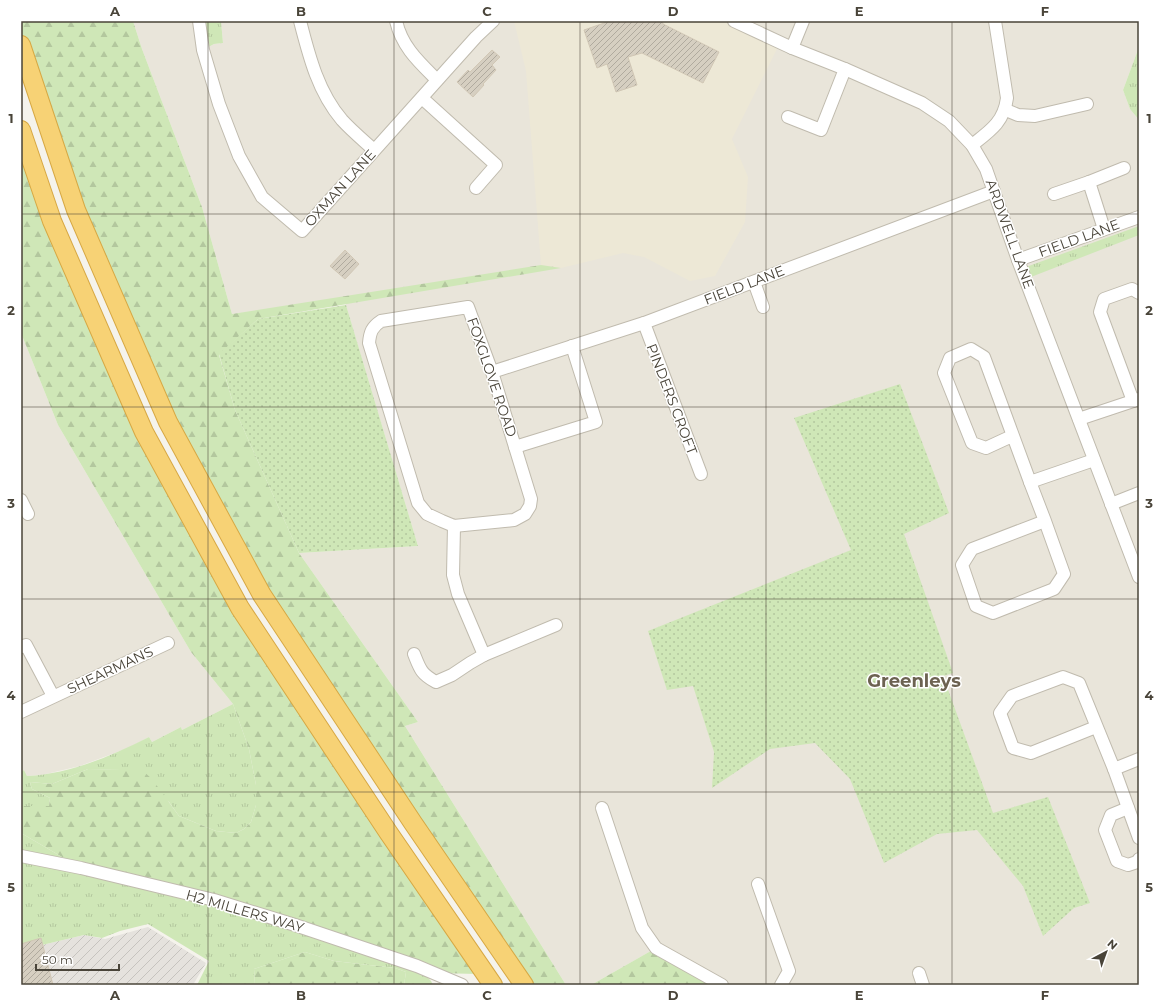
<svg xmlns="http://www.w3.org/2000/svg" width="1160" height="1006" viewBox="0 0 1160 1006" font-family="Montserrat,sans-serif">
<style>
.residential{fill:#e9e5da}
.industrial{fill:url(#industrial-furrows)}
.education{fill:#ede8d6}
.grass{fill:url(#grass-tufts)}
.forest{fill:url(#forest-firs)}
.park{fill:url(#park-dots)}
.building{fill:url(#building-hatch);stroke:#d1c7b5}
.lines{fill:none;stroke-linecap:round;stroke-linejoin:round}
.minor-casing{stroke:#c0bbae;stroke-width:14}
.highway-casing{stroke:#d7a844;stroke-width:20}
.minor{stroke:#fff;stroke-width:12}
.highway{stroke:#f7d275;stroke-width:18}
.grid{fill:none;stroke:#494439;stroke-width:1;stroke-opacity:0.55}
.labels{text-anchor:middle;stroke-width:3;stroke-linejoin:round;paint-order:stroke}
.street-label{font-size:14px;fill:#494439;stroke:#fff}
.district-label{font-size:18px;font-weight:bold;fill:#6c6251;stroke:#fff}
.neatline{fill:none;stroke:#494439;stroke-width:1.5}
.grid-label{font-size:13px;text-anchor:middle;font-weight:bold;fill:#494439}
</style>
<defs>
<pattern id="industrial-furrows" width="10" height="10" patternUnits="userSpaceOnUse"><rect width="10" height="10" fill="#e5e2dd"/><path d="M-1 1l2-2M0 10L10 0M9 11l2-2" fill="none" stroke="#c6c3be"/></pattern>
<pattern id="grass-tufts" width="24" height="20" patternUnits="userSpaceOnUse"><rect width="24" height="20" fill="#cfe7b7"/><path d="M3 7l-1-3M5 7V3M7 7l1-3M15 17l-1-3M17 17v-4M19 17l1-3" fill="none" stroke="#b3c79e"/></pattern>
<pattern id="forest-firs" width="22" height="20" patternUnits="userSpaceOnUse"><rect width="22" height="20" fill="#cfe7b7"/><path d="M5 1l3.5 6h-7zM16 11l3.5 6h-7z" fill="#b3c79e"/></pattern>
<pattern id="park-dots" width="8" height="8" patternUnits="userSpaceOnUse"><rect width="8" height="8" fill="#cfe7b7"/><path d="M2 2h.1M6 6h.1" fill="none" stroke="#b3c79e" stroke-width="1.8" stroke-linecap="round"/></pattern>
<pattern id="building-hatch" width="6" height="6" patternUnits="userSpaceOnUse"><rect width="6" height="6" fill="#d6cfc1"/><path d="M-1 1l2-2M0 6l6-6M5 7l2-2" fill="none" stroke="#b0aa9e"/></pattern>
</defs>
<rect width="100%" height="100%" fill="#f5f3ec"/>
<g class="residential">
<path d="M133 21H199L203 50 214 44 223 43 221 21H1139V47L1123 90 1130 109 1139 120V985H723L656 948 591 985H566L405 726 418 722 299 553 418 546 345 302 232 314 202 207 142 49Z"/>
<path d="M21 333 58 425 191 652 233 704 182 730 181 727 152 742 149 737 128 748 80 766 42 775 27 776 24 770 21 772Z"/>
</g>
<path class="industrial" d="M148 927 206 963 193 985H21V950L84 935 105 939Z"/>
<path class="education" d="M514 21H726L778 47 732 139 748 177 745 222 715 276 690 281 644 257 623 253 561 268 541 265 526 71Z"/>
<g class="grass">
<path d="M199 21H221L223 43 214 44 203 50Z"/>
<path d="M1139 47V120L1130 109 1123 90Z"/>
<path d="M1139 226V235L1031 277 1026 267Z"/>
<path d="M233 704 249 749 256 785V805L251 822 244 829 236 833 216 831 179 816 169 802 120 770 88 769 52 784 30 782 32 789 50 798 49 806H21V772L24 770 27 776C70 774 111 756 149 737L152 742 181 727 182 730Z"/>
<path d="M21 833 81 868 214 900 417 966 431 981 433 985H404L406 972 395 968 334 961 305 952 254 969 255 985H197L209 961 148 924 120 931 102 938 84 935 21 950Z"/>
</g>
<g class="forest">
<path d="M21 21H133L142 49 202 207 232 314 541 265 561 268 258 319 219 355 235 410 299 553 418 722 405 726 566 985H524L262 595 168 422 76 210 21 45Z"/>
<path d="M21 130 144 432 240 608 478 974 435 973 295 925 81 868 21 833V806H49L50 798 32 789 30 782 52 784 88 769 142 770 152 779 179 816 216 831 236 833 244 829 251 822 256 805V785L249 749 233 704 191 652 58 425 21 333Z"/>
<path d="M656 948 722 985H591Z"/>
<path d="M305 952 334 961 395 968 406 972 404 985H255L254 969Z"/>
</g>
<g class="park">
<path d="M346 305 418 546 299 553 235 410 219 354 258 319Z"/>
<path d="M900 384 949 513 904 534 953 673 943 676 993 813 1048 797 1090 903 1074 908 1043 936 1023 886 977 830 937 834 884 863 850 779 815 743 770 749 712 788 714 752 693 686 667 690 648 631 851 550 794 418Z"/>
</g>
<g class="building">
<path d="M610 21H662L663 24 719 52 703 83 642 53 628 57 637 85 616 92 607 64 597 68 584 30Z"/>
<path d="M492 50 500 57 492 65 496 70 483 84 484 85 473 97 457 82 468 70 470 72Z"/>
<path d="M345 250 359 264 345 279 330 266Z"/>
<path d="M41 938 53 985H21V944Z"/>
</g>
<g class="lines">
<g class="minor-casing">
<g id="minor">
<path d="M199 21 203 50 219 104 239 156 262 197 302 231 476 37 493 21"/>
<path d="M300 21C309 56 318 92 342 120 352 131 363 140 374 150"/>
<path d="M396 21C402 47 419 62 437 80"/>
<path d="M734 21 792 48 845 69 922 103 949 121 972 145 986 169 1018 260 1139 577"/>
<path d="M792 48 803 21"/>
<path d="M422 98 496 165 476 188"/>
<path d="M1006 110 1018 115 1035 116 1087 104"/>
<path d="M788 117 821 130 845 69"/>
<path d="M972 145C990 131 1004 122 1007 98L995 21"/>
<path d="M1054 194 1089 182"/>
<path d="M1104 229 1089 182 1124 168"/>
<path d="M1018 260 1139 217"/>
<path d="M754 282 763 307"/>
<path d="M468 307 492 372 531 499 530 506 525 514 514 520 454 526 442 521 427 514 418 503 369 343C370 332 372 327 381 321Z"/>
<path d="M644 323 701 474"/>
<path d="M492 372 644 323 994 191"/>
<path d="M1133 401 1100 312 1104 299 1132 289 1139 293"/>
<path d="M1079 419 1139 399"/>
<path d="M1012 436 986 448 972 443 944 373 950 358 971 349 984 357 1030 482 1094 460"/>
<path d="M515 447 596 422 572 346"/>
<path d="M1030 482 1045 521 972 549 962 565 976 606 993 613 1054 589 1064 574 1045 521"/>
<path d="M21 500 28 514"/>
<path d="M1111 504 1139 493"/>
<path d="M454 526 453 575 458 594 484 655"/>
<path d="M21 647 26 645 53 696"/>
<path d="M414 654C420 669 421 674 436 682L452 675 470 663 484 655 556 625"/>
<path d="M21 712 168 643"/>
<path d="M1096 727 1031 753 1013 748 1000 713 1012 696 1063 677 1079 683 1114 769 1139 759"/>
<path d="M1114 769 1139 838"/>
<path d="M602 808 642 928 656 948 722 985"/>
<path d="M1128 808 1111 815 1105 830 1117 861 1128 865 1137 862 1139 859"/>
<path d="M21 856 81 868 214 900 295 925 417 966 462 985"/>
<path d="M758 884 789 971 781 985"/>
<path d="M919 973 923 985"/>
</g>
</g>
<g class="highway-casing">
<g id="highway">
<path d="M21 45 76 210 168 422 262 595 413 823 524 985"/>
<path d="M21 130 52 221 144 432 240 608 388 832 493 985"/>
</g>
</g>
<use href="#minor" class="minor"/>
<use href="#highway" class="highway"/>
</g>
<path class="grid" d="M208 21V985M394 21V985M580 21V985M766 21V985M952 21V985M21 214H1139M21 407H1139M21 599H1139M21 792H1139"/>
<g class="labels">
<g class="street-label">
<text transform="translate(340 188) rotate(-48)" y="5">OXMAN LANE</text>
<text transform="translate(1010 234) rotate(70)" y="5">ARDWELL LANE</text>
<text transform="translate(1079 238) rotate(-20)" y="5">FIELD LANE</text>
<text transform="translate(744 285) rotate(-21)" y="5">FIELD LANE</text>
<text transform="translate(492 377) rotate(71)" y="5">FOXGLOVE ROAD</text>
<text transform="translate(672 399) rotate(69)" y="5">PINDERS CROFT</text>
<text transform="translate(110 670) rotate(-25)" y="5">SHEARMANS</text>
<text transform="translate(245 911) rotate(16)" y="5">H2 MILLERS WAY</text>
</g>
<g class="district-label">
<text x="914" y="687">Greenleys</text>
</g>
</g>
<rect width="1160" height="1006" fill="none" stroke="#ffffff" stroke-width="44"/>
<g transform="translate(1106 952) rotate(41)" stroke="#ffffff" stroke-width="3" paint-order="stroke">
<path d="M0-3L7 15L0 10L-7 15Z" fill="#494439"/>
<text y="-6" font-size="11" font-weight="bold" text-anchor="middle" fill="#494439">N</text>
</g>
<path d="M36 964v6h83v-6" fill="none" stroke="#494439" stroke-width="2"/>
<text x="42" y="964" font-size="12" fill="#494439" stroke="#ffffff" stroke-width="3" paint-order="stroke">50 m</text>
<rect x="22" y="22" width="1116" height="962" class="neatline"/>
<g class="grid-label">
<text x="115" y="16">A</text>
<text x="301" y="16">B</text>
<text x="487" y="16">C</text>
<text x="673" y="16">D</text>
<text x="859" y="16">E</text>
<text x="1045" y="16">F</text>
<text x="11" y="123">1</text>
<text x="1149" y="123">1</text>
<text x="11" y="315">2</text>
<text x="1149" y="315">2</text>
<text x="11" y="508">3</text>
<text x="1149" y="508">3</text>
<text x="11" y="700">4</text>
<text x="1149" y="700">4</text>
<text x="11" y="892">5</text>
<text x="1149" y="892">5</text>
<text x="115" y="1000">A</text>
<text x="301" y="1000">B</text>
<text x="487" y="1000">C</text>
<text x="673" y="1000">D</text>
<text x="859" y="1000">E</text>
<text x="1045" y="1000">F</text>
</g>
</svg>
